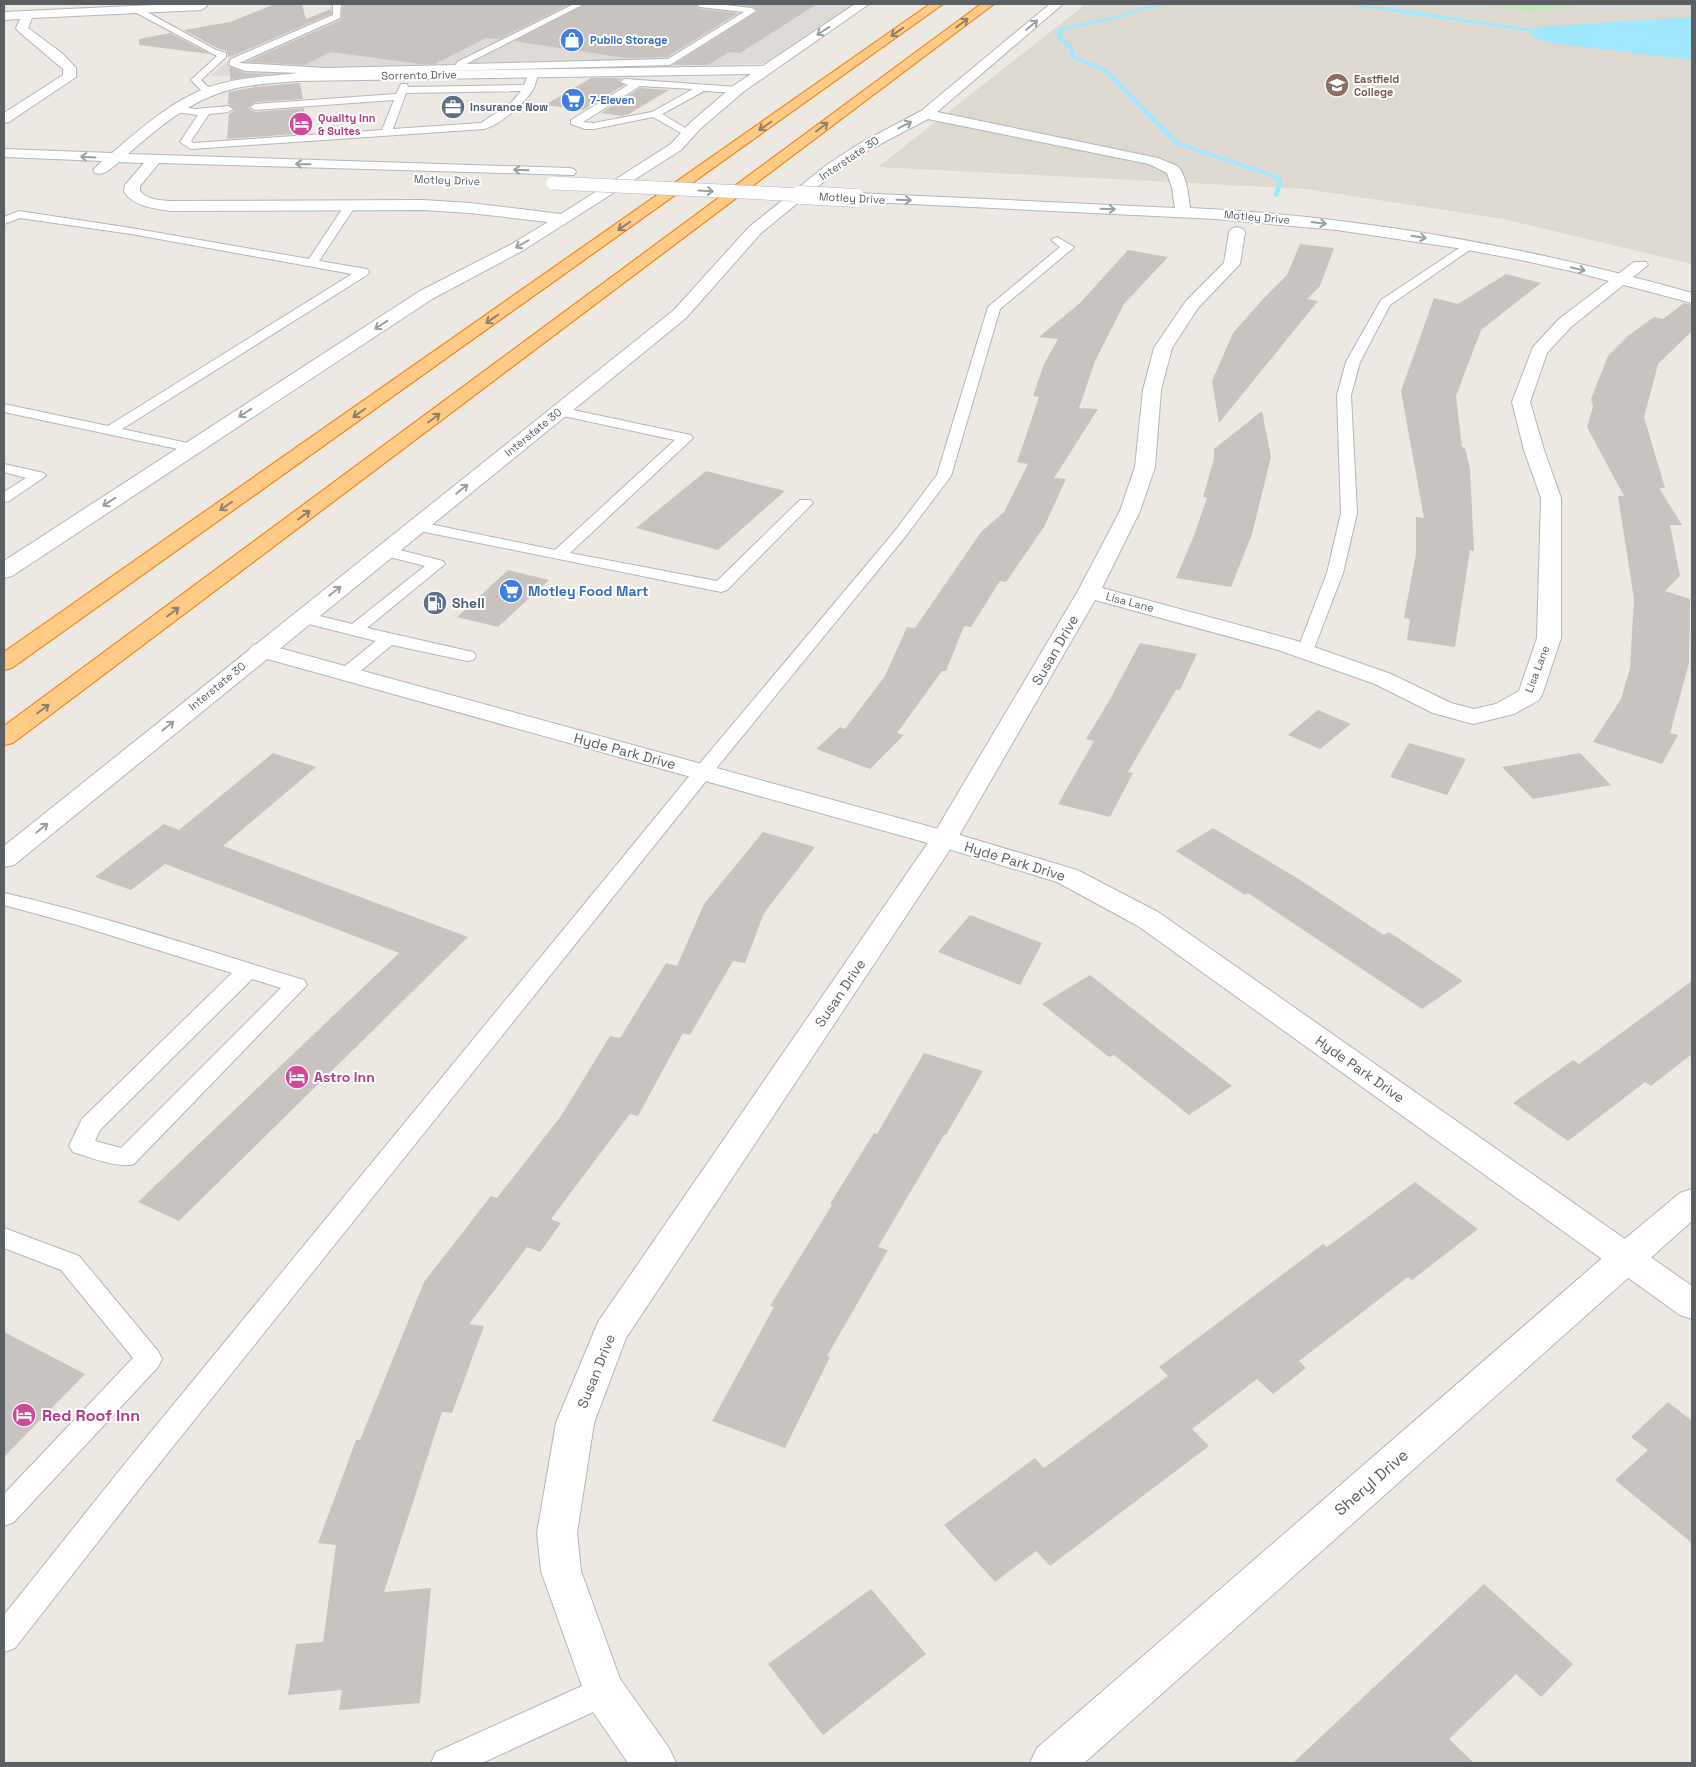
<svg xmlns="http://www.w3.org/2000/svg" width="1696" height="1767" viewBox="0 0 1696 1767" font-family="'Space Grotesk',sans-serif">
<style>
.industrial{fill:#dedad5}
.education{fill:#ddd8d0}
.green{fill:#c3e6bc}
.water{fill:#9fe6ff}
.lines{fill:none;stroke-linecap:round;stroke-linejoin:round}
.stream{fill:#9fe6ff;fill-rule:evenodd}
.building{fill:#c8c3be}
.service-casing{stroke:#b2b6b9;stroke-width:2}
.minor-casing{stroke:#b2b6b9;stroke-width:2}
.tertiary-casing{stroke:#b2b6b9;stroke-width:2}
.secondary-casing{stroke:#b0b6ba;stroke-width:2}
.motorway-casing{stroke:#ee7900;stroke-width:2}
.service{fill:#fff;fill-rule:evenodd}
.minor{fill:#fff;fill-rule:evenodd}
.tertiary{fill:#fff;fill-rule:evenodd}
.secondary{fill:#fff;fill-rule:evenodd}
.motorway{fill:#ffcb86;fill-rule:evenodd}
.secondary-bridge-far1-casing{stroke:#b0b6ba;stroke-width:14;stroke-linecap:butt}
.secondary-bridge-casing{stroke:#b0b6ba;stroke-width:19;stroke-linecap:butt}
.secondary-bridge-far1{stroke:#fff;stroke-width:13}
.secondary-bridge{stroke:#fff;stroke-width:18}
.oneway{stroke:#8b7f6e}
.oneway2{stroke:#9b9fa1}
.labels{text-anchor:middle;stroke-width:4;stroke-linejoin:round;paint-order:stroke}
.far-shop-label{font-size:11px;font-weight:bold;fill:#366cbe;stroke:#fff;text-anchor:start}
.far-street-label{font-size:11px;fill:#595f63;stroke:#fff}
.far-education-label{font-size:11px;font-weight:bold;fill:#785e54;stroke:#fff;text-anchor:start}
.far-service-label{font-size:11px;font-weight:bold;fill:#4e5e75;stroke:#fff;text-anchor:start}
.far-hotel-label{font-size:11px;font-weight:bold;fill:#b23c85;stroke:#fff;text-anchor:start}
.shop-label{font-size:14px;font-weight:bold;fill:#366cbe;stroke:#fff;text-anchor:start}
.service-label{font-size:14px;font-weight:bold;fill:#4e5e75;stroke:#fff;text-anchor:start}
.street-label{font-size:14px;fill:#595f63;stroke:#fff}
.hotel-label{font-size:14px;font-weight:bold;fill:#b23c85;stroke:#fff;text-anchor:start}
.near-hotel-label{font-size:16px;font-weight:bold;fill:#b23c85;stroke:#fff;text-anchor:start}
.near-street-label{font-size:16px;fill:#595f63;stroke:#fff}
</style>
<rect width="100%" height="100%" fill="#ede8e1"/>
<path class="industrial" d="M331 4H844L853 5 768 63 760 64 210 76 232 57 329 15Z"/>
<path class="education" d="M1086 4H1692V264L1503 219 1306 189 878 167Z"/>
<path class="green" d="M1471 4H1589L1531 12Z"/>
<path class="water" d="M1692 17V60L1551 43 1533 37 1531 32 1539 27 1553 26Z"/>
<g class="lines">
<g class="stream">
<path d="M1165 4H1176L1145 9 1120 18 1063 30 1062 37 1072 45 1076 56 1108 70 1179 142 1274 174 1283 180 1278 197 1273 196 1278 182 1270 176 1175 144 1104 72 1072 58 1068 47 1056 37 1059 28 1117 16 1144 7Z"/>
<path d="M1340 4 1400 9 1538 30 1535 32Z"/>
</g>
</g>
<g class="building">
<path d="M275 4H302L306 19 331 9V14L230 57H228L227 51 217 48 184 30 230 22Z"/>
<path d="M345 4H570L499 39 486 38 435 64H420L331 52 304 65 247 62 341 20 343 5Z"/>
<path d="M586 4H694L700 9 738 13 667 57 625 58 514 41Z"/>
<path d="M731 4H817L740 53 729 52 708 65H673L758 11 752 6Z"/>
<path d="M170 33 210 54 139 45V39Z"/>
<path d="M230 67 245 73 271 74 230 80Z"/>
<path d="M591 78H623L618 81 624 85 583 110 545 105Z"/>
<path d="M300 83 303 99 255 102 248 108 255 112 304 108 307 133 227 139 229 114 235 110 228 104 229 92 255 87Z"/>
<path d="M640 88 669 90 629 114 622 116 601 113Z"/>
<path d="M1300 244 1334 248 1320 286 1307 299 1318 301 1219 423 1212 381 1233 333 1263 299 1287 275Z"/>
<path d="M1128 250 1168 257 1124 304 1095 361 1079 408 1098 409 1054 478 1066 479 1044 527 1006 582 1000 581 971 627 964 626 946 671H942L897 733 904 735 870 769 816 749 840 727 845 729 885 676 907 627 915 628 981 532 1004 512 1028 464 1017 462 1039 397 1033 396 1044 364 1058 339 1039 337 1080 303Z"/>
<path d="M1506 274 1541 283 1481 330 1456 396 1462 447 1465 448 1470 469 1474 551 1470 550 1455 647 1407 640 1410 619 1404 618 1416 554V517L1424 518 1401 391 1434 298 1458 304Z"/>
<path d="M1684 303 1692 305V331L1658 364 1644 417 1665 488H1659L1682 525H1670L1680 576 1665 591 1690 599 1689 663 1670 733 1678 735 1662 764 1593 742 1621 699 1630 668 1634 599 1618 496H1624L1587 427 1593 407 1591 399 1608 356 1628 336 1654 317 1663 319Z"/>
<path d="M1262 411 1271 457 1252 534 1231 587 1176 578 1193 538 1207 498 1203 497 1214 459V449Z"/>
<path d="M706 471 785 491 718 550 636 528Z"/>
<path d="M508 570 549 580 498 627 457 617Z"/>
<path d="M1140 643 1197 654 1180 690H1176L1128 772 1133 773 1110 817 1058 804 1094 741 1086 739 1109 701Z"/>
<path d="M1318 710 1351 724 1320 749 1288 735Z"/>
<path d="M1409 743 1466 759 1447 795 1390 777Z"/>
<path d="M273 753 316 767 223 846 468 937 179 1221 138 1202 399 953 165 864 131 890 95 877 164 824 179 830Z"/>
<path d="M1580 753 1611 785 1533 799 1502 767Z"/>
<path d="M1213 828 1297 878 1384 935 1389 932 1463 981 1422 1009 1248 893 1245 895 1176 851Z"/>
<path d="M763 832 815 847 764 913 745 963 733 961 690 1035 683 1033 638 1116 630 1114 551 1219 561 1223 540 1252 527 1247 469 1324 484 1326 452 1413 442 1412 384 1592 431 1588 420 1703 339 1710 342 1690 288 1695 296 1644 323 1642 336 1545 318 1543 356 1440H360L424 1282 491 1196 497 1198 561 1116 610 1036 620 1038 666 963 677 966 704 904Z"/>
<path d="M970 915 1042 943 1020 985 938 952Z"/>
<path d="M1090 975 1157 1028 1232 1086 1189 1115 1114 1055 1109 1057 1042 1004Z"/>
<path d="M1692 981V1054L1651 1086 1645 1082 1568 1141 1513 1103 1573 1060 1579 1064Z"/>
<path d="M924 1053 983 1071 946 1135H944L878 1247 888 1250 827 1356 830 1357 785 1448 712 1421 774 1307 770 1306 832 1205 830 1204 874 1133 877 1134Z"/>
<path d="M1415 1182 1478 1229 1412 1280 1408 1277 1299 1361 1306 1368 1273 1394 1257 1379 1192 1429 1209 1446 1050 1566 1036 1551 995 1582 944 1525 1035 1458 1044 1468 1168 1376 1159 1367 1323 1244 1327 1247Z"/>
<path d="M4 1332 85 1374 4 1457Z"/>
<path d="M1668 1402 1692 1421V1543L1615 1480 1648 1450 1631 1437Z"/>
<path d="M1484 1584 1573 1664 1541 1697 1516 1674 1449 1739 1474 1763H1293Z"/>
<path d="M871 1589 926 1654 823 1735 768 1664Z"/>
</g>
<g class="lines">
<g class="service-casing">
<g id="service">
<path d="M333 4H341L340 18 239 63 325 68 456 65 457 62 574 4H584L466 64 668 59 744 12 700 7 696 4H717L752 8 756 11 670 65 325 74 245 71 229 65 231 59 333 15Z"/>
<path d="M136 6 216 50 226 53V57L201 80 207 86 216 88V92L201 90 191 80 217 56 133 11V7Z"/>
<path d="M534 70 539 73C537 77 535 85 534 88 526 102 500 125 484 129L191 149 180 142 198 115 176 112 171 109 176 106 196 109 228 106 233 109 228 112 209 114 191 141 193 143 382 130 394 100 255 110 250 107 255 104 396 94 401 84H407L408 87 524 85 529 73ZM521 91 511 103 481 123 393 129 406 93Z"/>
<path d="M625 79 737 87 742 90 737 93 704 91 662 114 692 132 693 134 688 137 653 117 594 129H585L571 124V120L628 85 620 82ZM640 86 693 89 652 112 594 123 583 122Z"/>
<path d="M350 202 356 205 319 261 367 269 369 272 367 275 122 429 197 445 199 448 197 451 192 452 4 412V404L108 426 352 274 131 234 20 218 4 224V217L19 211 131 228 309 259 346 203Z"/>
<path d="M1057 237 1074 247 1072 249 1000 309 951 476 905 537 710 776 147 1479 15 1648 4 1652V1615L127 1461 696 768 895 531 937 475 988 307 1060 247 1051 240Z"/>
<path d="M1470 241 1476 245 1474 247 1390 305 1360 362 1351 395 1357 513 1343 573 1313 651 1311 655H1299L1297 651 1327 573 1341 513 1337 395 1346 362 1381 300Z"/>
<path d="M559 407 686 434 691 435 693 438 570 553 717 581 800 500H810L813 503 727 590 721 592 410 529 407 526 410 523 415 521 555 550 675 440 554 414 552 411Z"/>
<path d="M4 464 44 473 46 476 9 501 4 502V492L26 478 4 472Z"/>
<path d="M384 546 443 561 445 564 367 628 473 652 476 656 473 660 467 661 392 645 352 678 346 679 340 678 337 674 340 670 376 641 297 621 295 617 297 613 303 612 352 624 425 566 378 554 376 551 378 548Z"/>
<path d="M4 893C105 916 204 950 304 980L307 985 134 1164C119 1169 89 1157 73 1152L69 1146 82 1119 232 973 77 925 4 905ZM252 979 281 988 121 1148 95 1141 100 1130Z"/>
<path d="M4 1228 79 1256 158 1351 162 1359 158 1367 14 1522 4 1526V1494L133 1358 61 1270 4 1248Z"/>
<path d="M604 1676 615 1680 619 1691 615 1702 482 1763H431L436 1752Z"/>
</g>
</g>
<g class="minor-casing">
<g id="minor">
<path d="M175 4H205L207 6 201 10 32 18 28 28 63 54 76 68V77L9 122 4 123V113L63 75V69L18 31 16 28 20 19 4 20V12Z"/>
<path d="M1237 227 1243 229 1245 232 1240 264 1198 308 1172 348 1161 390 1155 467 1140 511 1102 588 1294 640 1391 674 1451 703 1474 709 1496 704 1519 691 1537 638 1541 498 1524 450 1512 402 1533 347 1559 319 1634 262H1646L1648 265 1571 327 1547 353 1530 402 1544 450 1561 498V638L1542 695 1539 700 1514 714 1473 724 1433 713 1375 684 1278 650 1095 600 957 839 626 1338 594 1423 577 1533 581 1571 620 1679 669 1748 676 1763H628L589 1706 541 1571 537 1533 556 1423 598 1322 932 837 1078 591 1120 511 1135 467 1143 390 1154 348 1186 301 1224 263 1229 232 1231 229Z"/>
<path d="M1692 1189V1221L1084 1763H1030L1037 1748 1615 1247 1680 1193Z"/>
</g>
</g>
<g class="tertiary-casing">
<path id="tertiary" d="M261 643 953 833 1077 870 1158 912 1692 1286V1319L1680 1315 1138 926 1057 882 935 845 253 655 249 650 253 645Z"/>
</g>
<g class="secondary-casing">
<g id="secondary">
<path d="M855 4H869L743 92 700 129 681 150 522 251 432 299 12 576 4 578V561L420 291 510 245 548 222 470 213 423 210 170 211C153 208 135 207 124 192L125 185 144 163 119 162C111 168 105 176 95 173L93 170 102 161 4 157V149L112 153C137 132 162 109 193 94 225 78 262 77 298 73L763 66ZM751 74 733 86 690 123 671 144 561 214 470 203 423 200 170 201C160 200 147 200 140 191V186L159 163 574 175 576 172 574 169 569 168 128 154C159 127 189 101 229 90 251 84 275 83 298 81Z"/>
<path d="M1050 4H1063L937 112 1158 158C1164 161 1171 163 1177 166 1186 173 1189 197 1190 208 1360 216 1529 247 1692 293V303L1575 272 1516 259 1457 248 1337 230 1216 219 851 201 848 198 851 195 856 193 1175 208 1172 188 1167 173 1149 164 928 119 869 150 838 170 761 233 686 318 14 865 4 867V846L674 310 749 227 828 164 859 144 921 111Z"/>
</g>
</g>
<g class="motorway-casing">
<g id="motorway">
<path d="M930 4H943L12 668 4 670V652Z"/>
<path d="M981 4H994L13 743 4 745V726Z"/>
</g>
</g>
<use href="#service" class="service"/>
<use href="#minor" class="minor"/>
<use href="#tertiary" class="tertiary"/>
<use href="#secondary" class="secondary"/>
<use href="#motorway" class="motorway"/>
<g class="secondary-bridge-far1-casing">
<path id="secondary-bridge-far1" d="M553 183 825 196"/>
</g>
<g class="secondary-bridge-casing">
<path id="secondary-bridge" d="M800 195 856 198"/>
</g>
<use href="#secondary-bridge-far1" class="secondary-bridge-far1"/>
<use href="#secondary-bridge" class="secondary-bridge"/>
</g>
<defs><path id="oneway-shaft" d="M-6 0H5M1.5-3L5.5 0L1.5 3" fill="none" stroke-width="1.6" stroke-linecap="round" stroke-linejoin="round" transform="scale(1.25)"/></defs>
<g class="oneway">
<use href="#oneway-shaft" transform="translate(962 23) rotate(-37)"/>
<use href="#oneway-shaft" transform="translate(897 32) rotate(145)"/>
<use href="#oneway-shaft" transform="translate(765 126) rotate(145)"/>
<use href="#oneway-shaft" transform="translate(822 127) rotate(-37)"/>
<use href="#oneway-shaft" transform="translate(624 226) rotate(145)"/>
<use href="#oneway-shaft" transform="translate(492 319) rotate(145)"/>
<use href="#oneway-shaft" transform="translate(359 413) rotate(145)"/>
<use href="#oneway-shaft" transform="translate(434 418) rotate(-37)"/>
<use href="#oneway-shaft" transform="translate(226 506) rotate(145)"/>
<use href="#oneway-shaft" transform="translate(304 515) rotate(-37)"/>
<use href="#oneway-shaft" transform="translate(173 612) rotate(-37)"/>
<use href="#oneway-shaft" transform="translate(43 709) rotate(-37)"/>
</g>
<g class="oneway2">
<use href="#oneway-shaft" transform="translate(1032 25) rotate(-40)"/>
<use href="#oneway-shaft" transform="translate(823 31) rotate(146)"/>
<use href="#oneway-shaft" transform="translate(905 125) rotate(-27)"/>
<use href="#oneway-shaft" transform="translate(88 157) rotate(-177)"/>
<use href="#oneway-shaft" transform="translate(303 164) rotate(-179)"/>
<use href="#oneway-shaft" transform="translate(521 170) rotate(-178)"/>
<use href="#oneway-shaft" transform="translate(706 191) rotate(3)"/>
<use href="#oneway-shaft" transform="translate(904 200) rotate(2)"/>
<use href="#oneway-shaft" transform="translate(1108 209) rotate(2)"/>
<use href="#oneway-shaft" transform="translate(1319 223) rotate(7)"/>
<use href="#oneway-shaft" transform="translate(1419 237) rotate(9)"/>
<use href="#oneway-shaft" transform="translate(522 244) rotate(150)"/>
<use href="#oneway-shaft" transform="translate(1578 269) rotate(13)"/>
<use href="#oneway-shaft" transform="translate(381 325) rotate(147)"/>
<use href="#oneway-shaft" transform="translate(245 413) rotate(147)"/>
<use href="#oneway-shaft" transform="translate(462 489) rotate(-39)"/>
<use href="#oneway-shaft" transform="translate(109 502) rotate(147)"/>
<use href="#oneway-shaft" transform="translate(335 591) rotate(-39)"/>
<use href="#oneway-shaft" transform="translate(168 726) rotate(-39)"/>
<use href="#oneway-shaft" transform="translate(42 828) rotate(-39)"/>
</g>
<defs>
<g id="shop-disc" transform="scale(1.25)"><circle r="9.5" fill="#3f7fe0" stroke="#fff"/><path d="M-5-2.5h2.3a2.7 3.5 0 0 1 5.4 0H5L5.5 6h-11ZM-1.5-2.5h3a1.5 2.3 0 0 0-3 0Z" fill="#fff"/></g>
<g id="university-disc" transform="scale(1.25)"><circle r="9.5" fill="#8d6e63" stroke="#fff"/><path d="M0-5L7-2L0 1L-7-2ZM-4 1L0 2.5L4 1V4Q0 6-4 4Z" fill="#fff"/></g>
<g id="supermarket-disc" transform="scale(1.25)"><circle r="9.5" fill="#3f7fe0" stroke="#fff"/><path d="M-6-5.5h2.5l.6 2H6L4.5 2H-2.5L-4.4-4H-6ZM-1.5 3.2a1.3 1.3 0 1 0 .1 0ZM3 3.2a1.3 1.3 0 1 0 .1 0Z" fill="#fff"/></g>
<g id="office-disc" transform="scale(1.25)"><circle r="9.5" fill="#5c6f8a" stroke="#fff"/><path d="M-6-3h4V-5.5h4V-3h4V5H-6ZM-1-4.5V-3h2v-1.5ZM-6 0V1H6V0Z" fill="#fff"/></g>
<g id="hotel-disc" transform="scale(1.25)"><circle r="9.5" fill="#d1479c" stroke="#fff"/><path d="M-6-4.5h1.5V1H6V5H4.5V3h-9V5H-6ZM-4 0a1.8 1.8 0 1 1 3.6 0ZM.5 0V-2.5h3Q6-2.5 6 0Z" fill="#fff"/></g>
<g id="fuel-disc" transform="scale(1.25)"><circle r="9.5" fill="#5c6f8a" stroke="#fff"/><path d="M-5.5-6h7V0h2V4h1.3V-2.5L3-4.5l.8-.8L6-3V5H2.5V1h-1V6h-7ZM-4.2-4.7v3.2H.2V-4.7Z" fill="#fff"/></g>
</defs>
<g fill-rule="evenodd">
<use href="#shop-disc" x="572" y="40"/>
<use href="#university-disc" x="1337" y="85"/>
<use href="#supermarket-disc" x="573" y="100"/>
<use href="#office-disc" x="453" y="107"/>
<use href="#hotel-disc" x="301" y="124"/>
<use href="#supermarket-disc" x="511" y="591"/>
<use href="#fuel-disc" x="435" y="603"/>
<use href="#hotel-disc" x="297" y="1077"/>
<use href="#hotel-disc" x="24" y="1415"/>
</g>
<g class="labels">
<g class="far-shop-label">
<text x="590" y="44">Public Storage</text>
<text x="590" y="104">7-Eleven</text>
</g>
<g class="far-street-label">
<text transform="translate(419 75) rotate(-1)" y="4">Sorrento Drive</text>
<text transform="translate(849 158) rotate(-34)" y="4">Interstate 30</text>
<text transform="translate(447 180) rotate(2)" y="4">Motley Drive</text>
<text transform="translate(852 198) rotate(3)" y="4">Motley Drive</text>
<text transform="translate(1257 217) rotate(5)" y="4">Motley Drive</text>
<text transform="translate(533 432) rotate(-39)" y="4">Interstate 30</text>
<text transform="translate(1130 602) rotate(15)" y="4">Lisa Lane</text>
<text transform="translate(1537 669) rotate(-69)" y="4">Lisa Lane</text>
<text transform="translate(217 686) rotate(-39)" y="4">Interstate 30</text>
</g>
<g class="far-education-label">
<text x="1354" y="83">Eastfield<tspan x="1354" dy="13">College</tspan></text>
</g>
<g class="far-service-label">
<text x="470" y="111">Insurance Now</text>
</g>
<g class="far-hotel-label">
<text x="318" y="122">Quality Inn<tspan x="318" dy="13">&amp; Suites</tspan></text>
</g>
<g class="shop-label">
<text x="528" y="596">Motley Food Mart</text>
</g>
<g class="service-label">
<text x="452" y="608">Shell</text>
</g>
<g class="street-label">
<text transform="translate(1055 650) rotate(-60)" y="5">Susan Drive</text>
<text transform="translate(625 751) rotate(15)" y="5">Hyde Park Drive</text>
<text transform="translate(1015 861) rotate(17)" y="5">Hyde Park Drive</text>
<text transform="translate(840 993) rotate(-56)" y="5">Susan Drive</text>
<text transform="translate(1360 1069) rotate(35)" y="5">Hyde Park Drive</text>
<text transform="translate(596 1371) rotate(-68)" y="5">Susan Drive</text>
</g>
<g class="hotel-label">
<text x="314" y="1082">Astro Inn</text>
</g>
<g class="near-hotel-label">
<text x="42" y="1421">Red Roof Inn</text>
</g>
<g class="near-street-label">
<text transform="translate(1371 1482) rotate(-41)" y="6">Sheryl Drive</text>
</g>
</g>
<rect width="1696" height="1767" fill="none" stroke="#595f63" stroke-width="10"/>
</svg>
